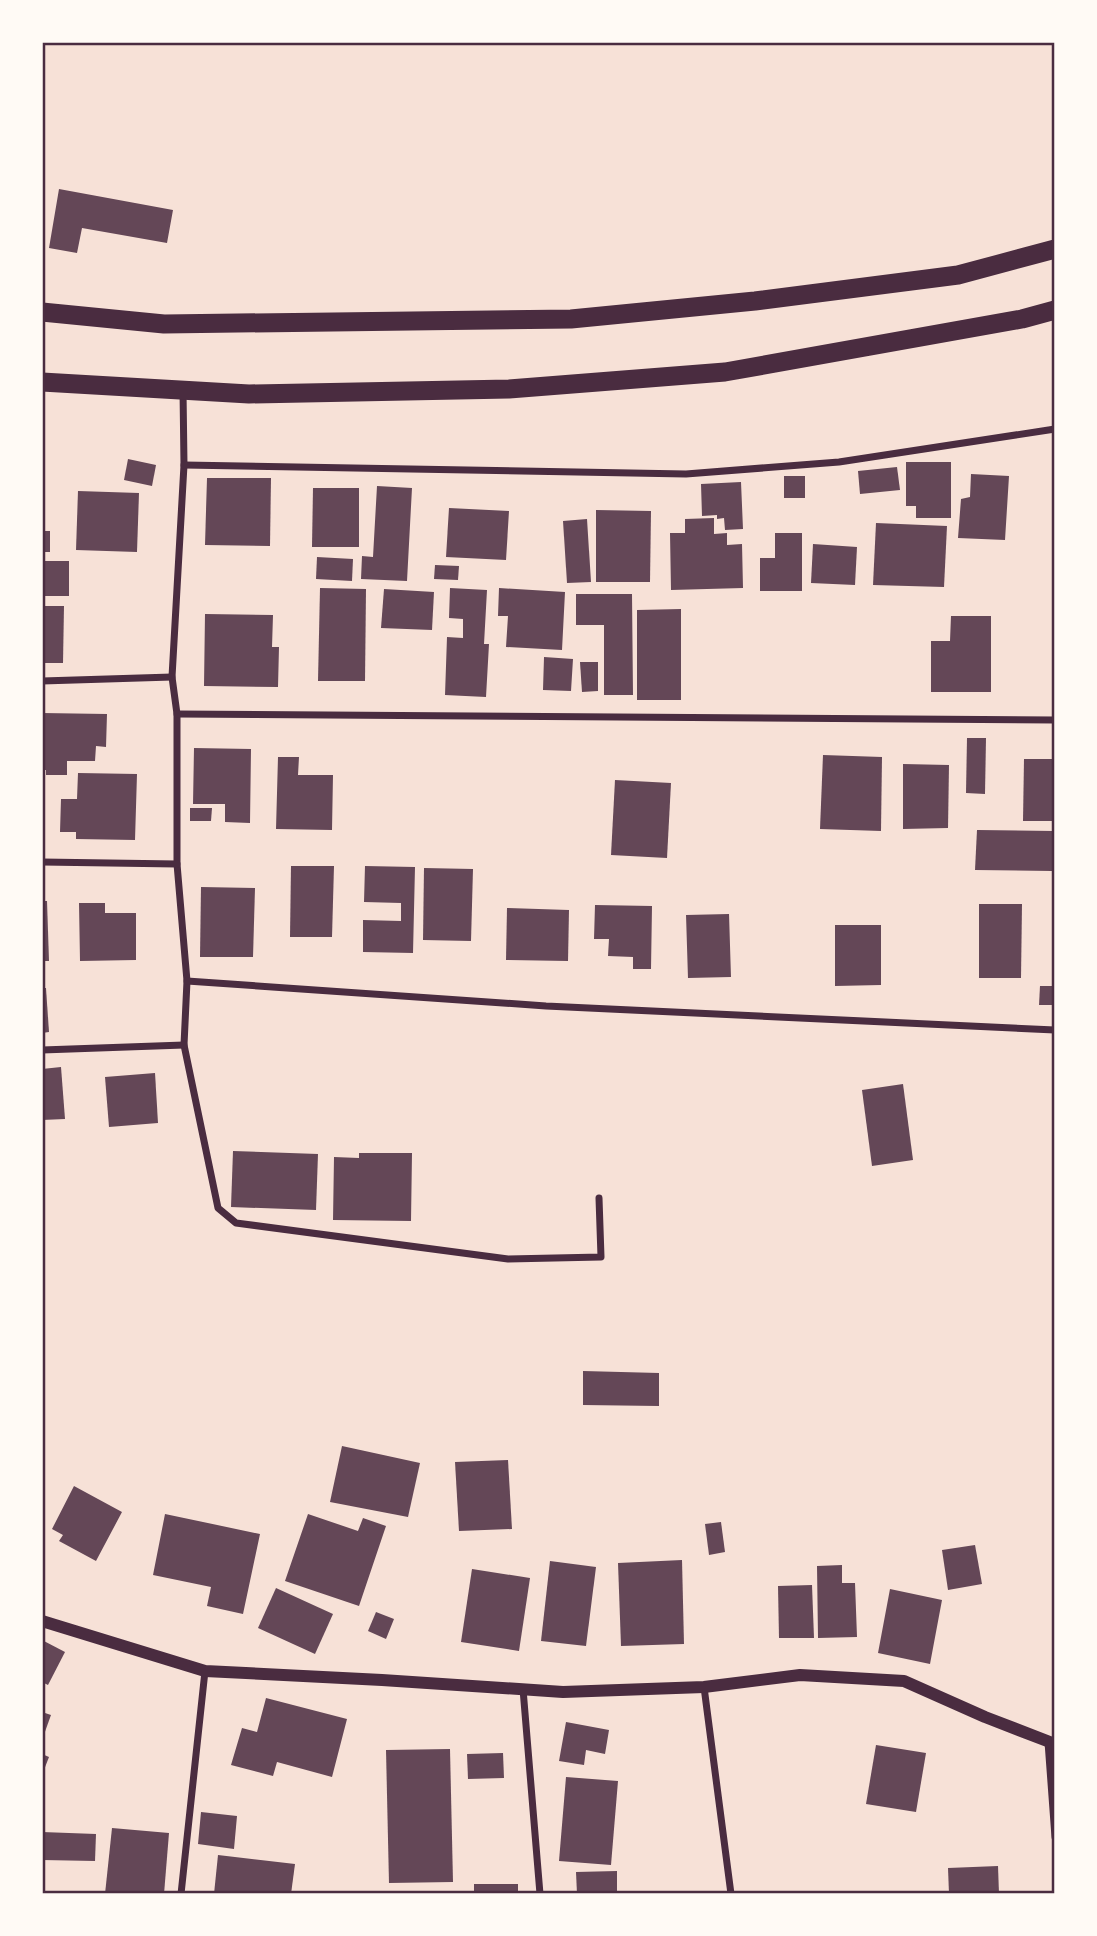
<svg xmlns="http://www.w3.org/2000/svg" width="1097" height="1936" viewBox="0 0 1097 1936" font-family="'PT Sans Narrow',sans-serif">
<style>
.building{fill:#644757}
.lines{fill:none;stroke-linecap:round;stroke-linejoin:round}
.minor{stroke:#4a2c40;stroke-width:7}
.tertiary{stroke:#4a2c40;stroke-width:12}
.trunk{stroke:#4a2c40;stroke-width:19}
.neatline{fill:none;stroke:#4a2c40;stroke-width:2.5}
</style>
<rect width="100%" height="100%" fill="#f7e1d7"/>
<g class="building">
<path d="M59 189 173 210 167 243 82 228 77 253 49 248Z"/>
<path d="M128 459 156 465 152 486 124 480Z"/>
<path d="M906 462H951V518H916V506H906Z"/>
<path d="M897 467 900 490 860 494 858 471Z"/>
<path d="M971 474 1009 476 1005 540 958 538 961 499 970 497Z"/>
<rect x="784" y="476" width="21" height="22"/>
<path d="M207 478H271L270 546 205 545Z"/>
<path d="M741 482 743 529 725 530 724 518 717 519V515L702 516 701 484Z"/>
<path d="M377 486 412 488 407 581 361 579 362 556 373 557Z"/>
<path d="M313 488H359V547H312Z"/>
<path d="M78 491 139 493 137 552 76 550Z"/>
<path d="M449 508 509 511 506 560 446 557Z"/>
<path d="M596 510 651 511 650 582H596Z"/>
<path d="M714 518V534L727 533V545L742 544 743 588 671 590 670 533H685V519Z"/>
<path d="M587 519 591 582 567 583 563 521Z"/>
<path d="M876 523 947 526 944 587 873 585Z"/>
<rect x="42" y="531" width="8" height="21"/>
<path d="M775 533H802V591H760V558H775Z"/>
<path d="M813 544 857 547 855 585 811 583Z"/>
<path d="M317 557 353 559 352 581 316 579Z"/>
<rect x="42" y="561" width="27" height="35"/>
<path d="M435 565 459 566 458 580 434 579Z"/>
<path d="M320 588 366 589 365 681H318Z"/>
<path d="M450 588 487 590 484 644H489L486 697 445 695 447 637 463 638V619L449 618Z"/>
<path d="M499 588 565 592 562 650 506 647 508 616H498Z"/>
<path d="M384 589 434 592 432 630 381 628Z"/>
<path d="M576 594H632L633 695H604V625H576Z"/>
<path d="M42 606H64L63 663H42Z"/>
<path d="M681 609V700H637V610Z"/>
<path d="M205 614 273 615 272 647H279L278 687 204 686Z"/>
<path d="M951 616H991V692H931V641H950Z"/>
<path d="M544 657 573 659 571 691 543 690Z"/>
<path d="M580 662H598V691L582 692Z"/>
<path d="M42 713 107 714 106 747 96 746 95 761H67V775H46V770H42Z"/>
<path d="M967 738H986L985 794 966 793Z"/>
<path d="M194 748 251 749 250 823 225 822V804H193Z"/>
<path d="M823 755 882 757 881 831 820 829Z"/>
<path d="M278 757H299L298 775H333L332 830 276 829Z"/>
<path d="M1024 759H1055V821H1023Z"/>
<path d="M903 764 949 765 948 828 903 829Z"/>
<path d="M78 773 137 774 135 840 76 839V832H60L61 799H77Z"/>
<path d="M615 780 671 783 667 858 611 855Z"/>
<path d="M190 808H212L211 821H190Z"/>
<path d="M977 830 1053 831 1052 871 975 870Z"/>
<path d="M291 866H334L332 937H290Z"/>
<path d="M365 866 415 867 413 953 363 952V920L401 921V903L364 902Z"/>
<path d="M424 868 473 869 471 941 423 940Z"/>
<path d="M201 887 255 888 253 957H200Z"/>
<path d="M42 901H47L49 961H42Z"/>
<path d="M79 903H105V913H136V960L80 961Z"/>
<path d="M979 904H1022L1021 978H979Z"/>
<path d="M595 905 652 906 651 969H633V957L608 956 609 939H594Z"/>
<path d="M507 908 569 910 568 961 506 960Z"/>
<path d="M729 914 731 977 688 978 686 915Z"/>
<path d="M835 925H881V985L835 986Z"/>
<path d="M1040 986H1055V1005H1039Z"/>
<path d="M42 988H46L49 1032 42 1033Z"/>
<path d="M61 1067 65 1119 42 1120V1069Z"/>
<path d="M155 1073 158 1123 109 1127 105 1077Z"/>
<path d="M903 1084 913 1160 872 1166 862 1090Z"/>
<path d="M233 1151 318 1154 316 1210 231 1207Z"/>
<path d="M359 1153H412L411 1221 333 1220 334 1157 359 1158Z"/>
<path d="M583 1371 659 1373V1406L583 1405Z"/>
<path d="M342 1446 420 1463 408 1517 330 1502Z"/>
<path d="M508 1460 512 1529 459 1531 455 1462Z"/>
<path d="M74 1486 122 1512 96 1561 59 1541 63 1535 52 1529Z"/>
<path d="M165 1514 260 1534 243 1614 207 1606 211 1587 153 1575Z"/>
<path d="M308 1514 358 1531 363 1518 386 1526 359 1606 285 1581Z"/>
<path d="M721 1522 725 1552 709 1555 705 1524Z"/>
<path d="M975 1545 982 1584 948 1590 942 1550Z"/>
<path d="M682 1560 684 1644 621 1646 618 1563Z"/>
<path d="M550 1561 596 1567 586 1646 541 1641Z"/>
<path d="M842 1565V1583H855L857 1637 818 1638 817 1566Z"/>
<path d="M472 1569 530 1578 519 1651 461 1642Z"/>
<path d="M812 1585 814 1638H779L778 1586Z"/>
<path d="M276 1588 333 1614 315 1654 258 1628Z"/>
<path d="M890 1589 942 1600 930 1664 878 1653Z"/>
<path d="M376 1612 394 1619 386 1639 368 1631Z"/>
<path d="M42 1640 65 1652 48 1685 42 1682Z"/>
<path d="M266 1698 347 1719 332 1777 277 1762 273 1776 231 1765 242 1728 257 1732Z"/>
<path d="M42 1712 51 1715 42 1740Z"/>
<path d="M566 1722 609 1730 605 1754 586 1750 584 1765 559 1761Z"/>
<path d="M876 1745 926 1753 916 1812 866 1804Z"/>
<path d="M450 1749 453 1882 389 1883 386 1750Z"/>
<path d="M503 1753 504 1778 468 1779 467 1754Z"/>
<path d="M42 1754 49 1757 42 1775Z"/>
<path d="M566 1777 618 1781 611 1865 559 1861Z"/>
<path d="M201 1812 237 1816 234 1849 198 1844Z"/>
<path d="M112 1828 169 1833 164 1894H105Z"/>
<path d="M42 1832 96 1834 95 1861 42 1860Z"/>
<path d="M218 1855 295 1864 291 1894H214Z"/>
<path d="M998 1866 999 1894H949L948 1868Z"/>
<path d="M617 1871V1894H577L576 1872Z"/>
<rect x="474" y="1884" width="44" height="10"/>
</g>
<g class="lines">
<g class="minor">
<path d="M183 390 184 465 172 677 177 714V864L187 981 184 1045 218 1208 236 1223 508 1259 601 1257 599 1198"/>
<path d="M184 465 686 474 839 462 1055 429"/>
<path d="M42 681 172 677"/>
<path d="M177 714 1055 720"/>
<path d="M42 862 177 864"/>
<path d="M187 981 546 1006 1055 1030"/>
<path d="M42 1050 184 1045"/>
<path d="M704 1687 731 1894"/>
<path d="M523 1689 540 1894"/>
<path d="M1048 1742 1055 1837"/>
<path d="M181 1894 205 1671"/>
</g>
<path class="tertiary" d="M42 1621 205 1671 382 1680 563 1692 704 1687 800 1675 904 1681 985 1717 1055 1744"/>
<g class="trunk">
<path d="M42 312 164 324 571 319 755 301 958 275 1055 249"/>
<path d="M42 382 249 394 509 389 725 372 1022 319 1055 310"/>
</g>
</g>
<rect width="1097" height="1936" fill="none" stroke="#fffaf5" stroke-width="88"/>
<rect x="44" y="44" width="1009" height="1848" class="neatline"/>
</svg>
